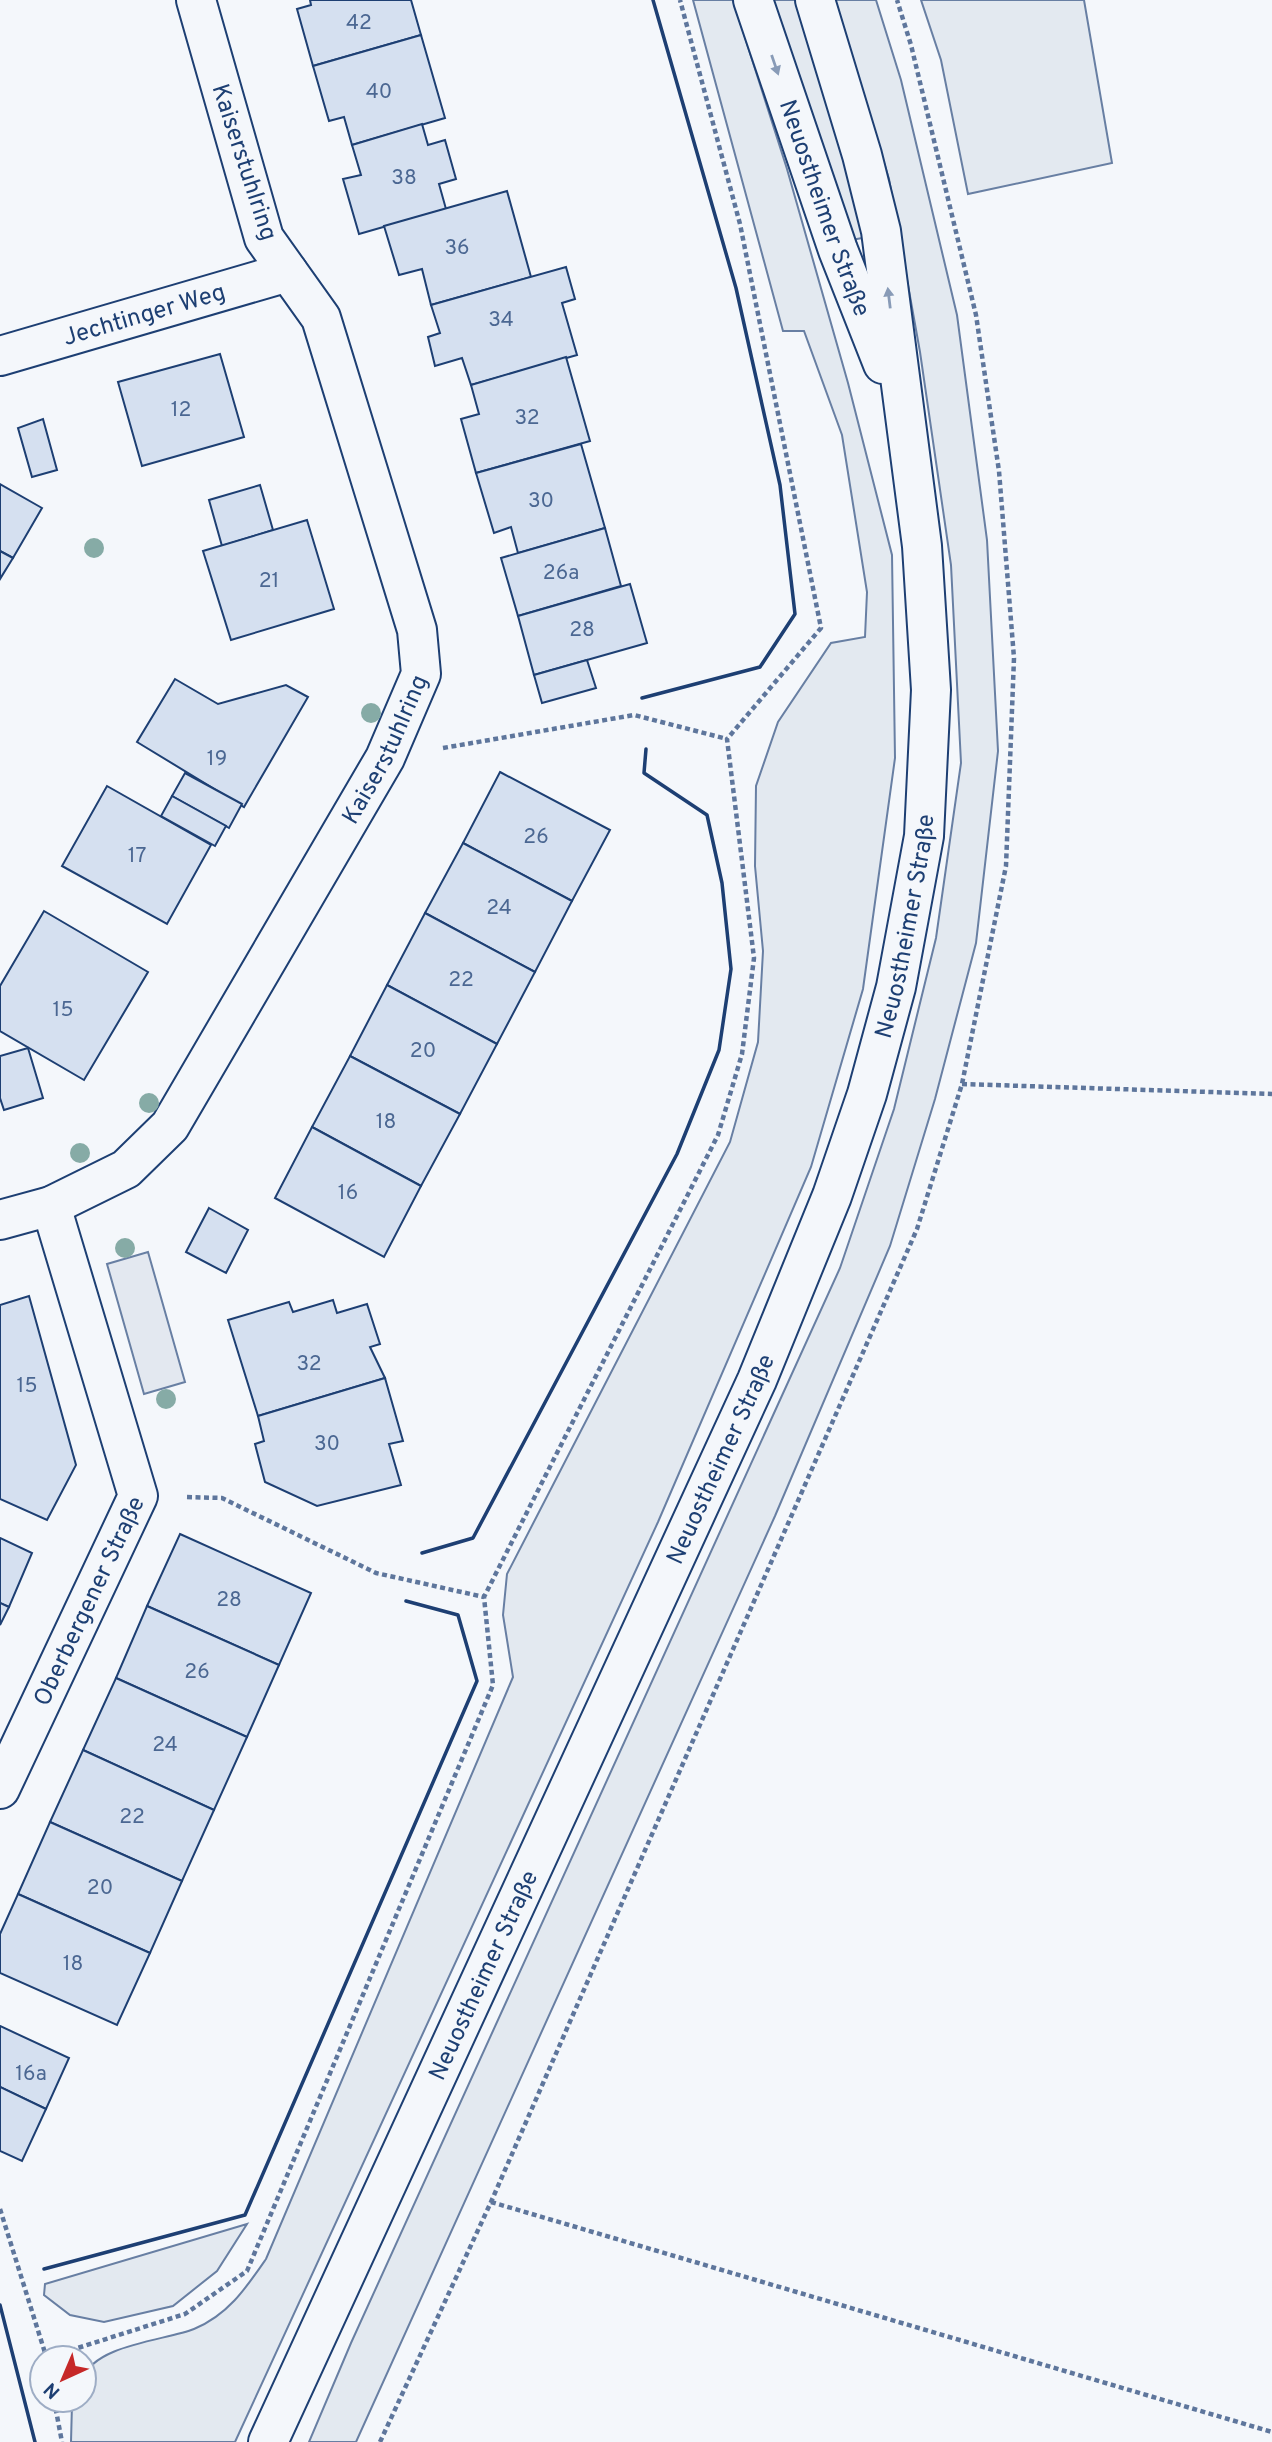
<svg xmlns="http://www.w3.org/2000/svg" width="1272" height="2442" viewBox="0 0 1272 2442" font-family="Overpass,sans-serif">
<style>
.green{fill:#e3e9f0;stroke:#687fa3;stroke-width:2}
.parking{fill:#e3e8f0;stroke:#687fa3;stroke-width:2}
.building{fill:#d5e0f0;stroke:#1d3f73;stroke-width:2}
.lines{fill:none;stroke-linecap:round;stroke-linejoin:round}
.street-casing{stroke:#1d3f73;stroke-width:42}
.secondary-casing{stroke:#1d3f73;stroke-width:42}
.path{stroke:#5e769c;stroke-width:4.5;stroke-dasharray:5 3.5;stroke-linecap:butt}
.street{stroke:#f4f7fb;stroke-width:38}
.secondary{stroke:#f4f7fb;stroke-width:38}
.wall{stroke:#1d3f73;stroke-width:3.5}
.tree{fill:#86aba6}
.oneway{fill:#889bb7}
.labels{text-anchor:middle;stroke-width:5;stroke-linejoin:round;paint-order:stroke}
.number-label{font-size:21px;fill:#4b6792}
.street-label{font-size:24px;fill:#1d3f73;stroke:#f4f7fb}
</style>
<rect width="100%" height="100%" fill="#f4f7fb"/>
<g class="green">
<path d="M693 0H733L787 169 848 383 892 555 895 758 863 989 811 1167 658 1522 235 2442H71L72 2404 73 2400H84C84 2393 83 2385 84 2378 93 2345 167 2340 194 2329 228 2315 246 2288 266 2259L513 1677 503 1615 507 1574 730 1142 758 1042 763 951 755 866 756 786 778 722 831 643 865 637 867 592 842 435 804 331H783Z"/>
<path d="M768 0H796L868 237 851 240Z"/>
<path d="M834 0H876L901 80 957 315 987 540 998 751 976 943 935 1099 890 1246 775 1516 356 2442H309L351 2343 840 1268 894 1109 936 938 961 763 951 565 920 352 889 179Z"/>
<path d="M921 0H1084L1112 163 968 194 941 60Z"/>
<path d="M247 2224 217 2271 173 2306 104 2322 70 2315 44 2295 45 2284Z"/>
</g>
<path class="parking" d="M148 1252 185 1382 144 1394 107 1264Z"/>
<g class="building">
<path d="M310 0H411L421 35 313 66 297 9 311 5Z"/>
<path d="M421 35 445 118 352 145 344 117 329 121 313 66Z"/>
<path d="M422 124 428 145 445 140 456 179 439 184 446 209 359 234 343 179 361 175 352 145Z"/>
<path d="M507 191 531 277 431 305 422 269 399 275 384 226Z"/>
<path d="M566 267 575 299 562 303 577 355 471 385 462 358 435 366 428 337 440 333 431 305Z"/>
<path d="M220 354 244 437 142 466 118 382Z"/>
<path d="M566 357 590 441 476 473 461 419 479 414 471 385Z"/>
<path d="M43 419 57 470 32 477 18 428Z"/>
<path d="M581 444 605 528 518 553 511 527 494 533 476 473Z"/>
<path d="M0 484 42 508 13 558 0 551Z"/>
<path d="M260 485 273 530 222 546 209 500Z"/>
<path d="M307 520 334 609 231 640 203 551Z"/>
<path d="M605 528 621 586 518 616 501 558Z"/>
<path d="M0 551 13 558 0 579Z"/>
<path d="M630 584 647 643 534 675 518 616Z"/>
<path d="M587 660 596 688 542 703 534 675Z"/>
<path d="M175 679 218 704 286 685 308 697 244 807 137 742Z"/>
<path d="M500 772 610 830 572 901 463 843Z"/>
<path d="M185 773 242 804 229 828 172 796Z"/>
<path d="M107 786 211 845 167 924 62 866Z"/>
<path d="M172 796 226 826 215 846 161 816Z"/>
<path d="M463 843 572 901 535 972 425 913Z"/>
<path d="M44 911 148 972 84 1080 0 1031V986Z"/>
<path d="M425 913 535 972 497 1044 387 985Z"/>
<path d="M387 985 497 1044 460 1114 350 1056Z"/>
<path d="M28 1048 43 1098 4 1110 0 1098V1056Z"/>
<path d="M350 1056 460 1114 421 1186 312 1127Z"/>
<path d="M312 1127 421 1186 384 1257 275 1198Z"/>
<path d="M209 1208 248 1230 226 1273 186 1252Z"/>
<path d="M29 1296 76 1465 47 1520 0 1499V1305Z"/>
<path d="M333 1300 337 1313 367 1304 380 1344 370 1347 385 1378 258 1416 228 1320 289 1302 293 1312Z"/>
<path d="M385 1378 403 1441 389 1444 401 1485 317 1506 265 1482 255 1444 264 1441 258 1416Z"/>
<path d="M180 1534 311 1593 279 1665 147 1606Z"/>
<path d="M0 1538 32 1553 9 1607 0 1603Z"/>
<path d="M0 1603 9 1607 0 1625Z"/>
<path d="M147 1606 279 1665 247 1737 116 1678Z"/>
<path d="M116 1678 247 1737 214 1810 83 1750Z"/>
<path d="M83 1750 214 1810 182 1881 50 1822Z"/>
<path d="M50 1822 182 1881 150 1953 18 1894Z"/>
<path d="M18 1894 150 1953 117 2025 0 1973V1934Z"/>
<path d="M0 2026 69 2058 46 2109 0 2087Z"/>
<path d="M0 2087 46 2109 22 2161 0 2151Z"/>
</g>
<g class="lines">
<g class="street-casing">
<g id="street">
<path id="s1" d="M0 356 288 272"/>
<path id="s2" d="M0 1220 51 1206 126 1169 170 1126 385 758 421 674 417 630 321 318 264 238 196 0"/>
<path id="s3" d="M0 1789 138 1496 51 1206"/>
</g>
</g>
<g class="secondary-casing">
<g id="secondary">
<path id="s4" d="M753 0 838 250 883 364"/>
<path id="s5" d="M268 2442 757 1380 832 1196 867 1094 896 987 924 836 931 690 922 546 881 231 862 155 815 0"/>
</g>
</g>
<g class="path">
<path d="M443 748 634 715 727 739"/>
<path d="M962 1084 1272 1094"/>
<path d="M187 1497 222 1498 376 1573 484 1597"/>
<path d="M491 2202 1272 2432"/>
<path d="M0 2209 46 2356"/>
<path d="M46 2358 185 2314 247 2271 493 1685 484 1597 718 1135 742 1054 754 958 727 739 821 628 740 224 680 0"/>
<path d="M54 2400 62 2442"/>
<path d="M380 2442 491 2202 917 1229 962 1084 1006 866 1014 658 999 471 976 315 911 45 897 0"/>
</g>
<use href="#street" class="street"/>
<use href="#secondary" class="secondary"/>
<g class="wall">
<path d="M642 698 760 667 795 614 780 485 736 288 653 0"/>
<path d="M422 1553 473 1538 677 1154 719 1050 731 969 722 883 707 815 644 773 646 749"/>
<path d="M44 2269 245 2215 477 1681 458 1615 406 1601"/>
<path d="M0 2305 35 2442"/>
</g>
</g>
<g class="tree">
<circle cx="94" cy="548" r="10"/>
<circle cx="371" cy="713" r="10"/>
<circle cx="149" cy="1103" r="10"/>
<circle cx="80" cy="1153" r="10"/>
<circle cx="125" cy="1248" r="10"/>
<circle cx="166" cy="1399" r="10"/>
</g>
<defs><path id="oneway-solid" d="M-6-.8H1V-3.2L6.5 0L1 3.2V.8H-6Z" transform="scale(1.75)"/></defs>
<g class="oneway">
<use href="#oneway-solid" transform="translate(775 65) rotate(71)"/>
<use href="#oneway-solid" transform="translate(889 298) rotate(-97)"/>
</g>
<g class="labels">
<g class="number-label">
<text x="359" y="29">42</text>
<text x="379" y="98">40</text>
<text x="404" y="184">38</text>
<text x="457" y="254">36</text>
<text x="501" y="326">34</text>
<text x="181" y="416">12</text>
<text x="527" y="424">32</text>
<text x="541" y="507">30</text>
<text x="561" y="579">26a</text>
<text x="269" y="587">21</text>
<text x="582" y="636">28</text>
<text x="217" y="765">19</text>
<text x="536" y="843">26</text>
<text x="137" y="862">17</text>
<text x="499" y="914">24</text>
<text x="461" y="986">22</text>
<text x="63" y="1016">15</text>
<text x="423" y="1057">20</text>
<text x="386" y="1128">18</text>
<text x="348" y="1199">16</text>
<text x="309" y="1370">32</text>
<text x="27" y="1392">15</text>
<text x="327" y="1450">30</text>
<text x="229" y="1606">28</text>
<text x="197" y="1678">26</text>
<text x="165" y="1751">24</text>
<text x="132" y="1823">22</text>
<text x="100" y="1894">20</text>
<text x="73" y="1970">18</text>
<text x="31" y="2080">16a</text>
</g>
<g class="street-label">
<text transform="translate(245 162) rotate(72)" y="8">Kaiserstuhlring</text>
<text dy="8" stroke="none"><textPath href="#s4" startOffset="220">Neuostheimer Straße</textPath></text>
<text dy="8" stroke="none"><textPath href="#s1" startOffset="150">Jechtinger Weg</textPath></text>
<text dy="8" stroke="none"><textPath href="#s2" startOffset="632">Kaiserstuhlring</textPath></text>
<text dy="8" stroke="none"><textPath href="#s5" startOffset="1648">Neuostheimer Straße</textPath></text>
<text dy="8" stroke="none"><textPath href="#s5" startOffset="1082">Neuostheimer Straße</textPath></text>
<text dy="8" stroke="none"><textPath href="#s3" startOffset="208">Oberbergener Straße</textPath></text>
<text dy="8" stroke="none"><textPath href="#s5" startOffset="514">Neuostheimer Straße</textPath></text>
</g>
</g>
<g transform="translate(63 2379) rotate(224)"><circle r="33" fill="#f4f7fb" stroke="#9eadc5" stroke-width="2"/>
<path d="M0-5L12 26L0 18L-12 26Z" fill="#c62828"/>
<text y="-10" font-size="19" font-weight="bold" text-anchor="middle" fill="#1d3f73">N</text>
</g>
</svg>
